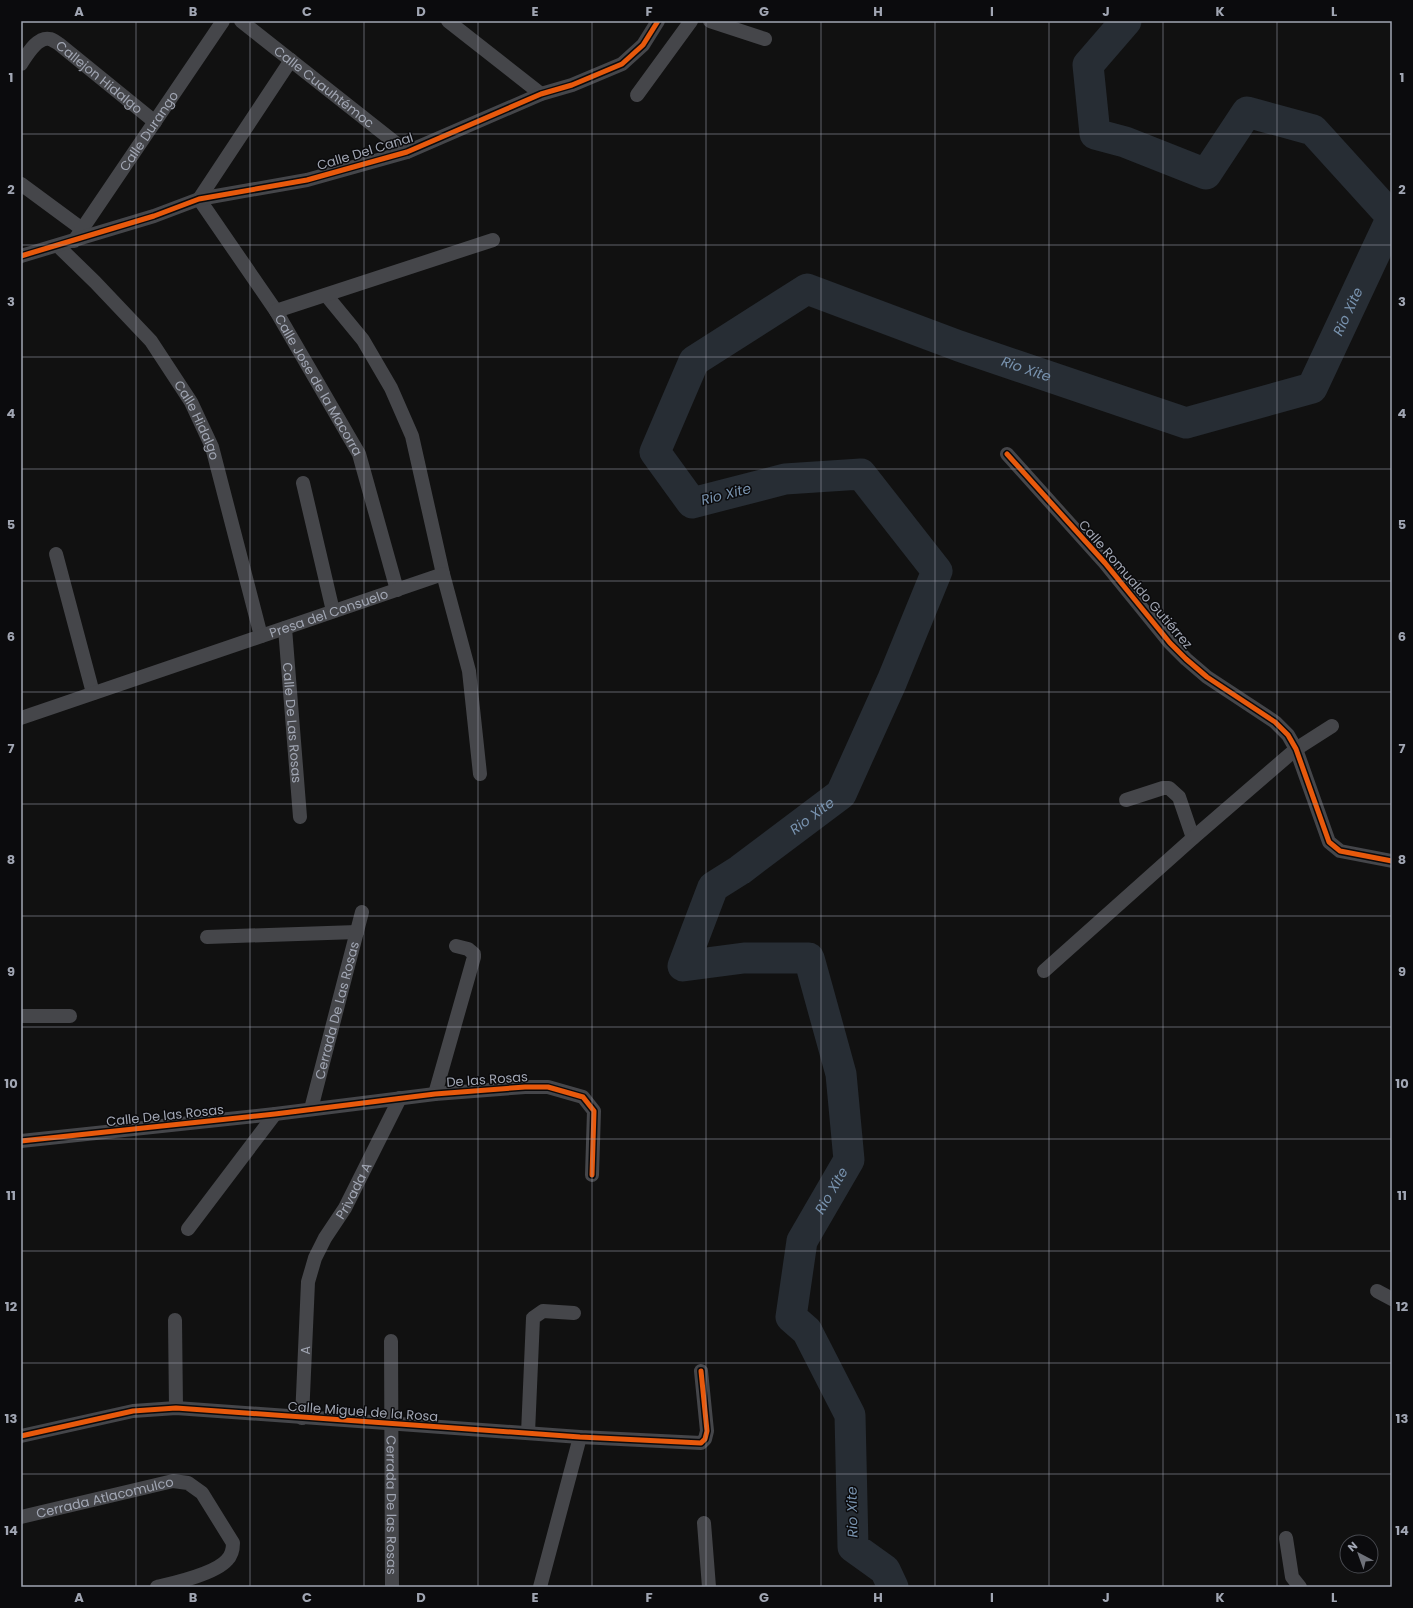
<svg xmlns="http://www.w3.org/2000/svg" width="1413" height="1608" viewBox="0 0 1413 1608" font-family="Poppins,sans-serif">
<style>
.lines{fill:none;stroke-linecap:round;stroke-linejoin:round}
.river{stroke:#272d34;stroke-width:31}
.street{stroke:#45464a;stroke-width:14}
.cycleway-casing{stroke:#0b0b0d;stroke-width:8}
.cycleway{stroke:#e8590c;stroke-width:5}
.grid{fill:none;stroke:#a1a6b3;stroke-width:1;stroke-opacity:0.55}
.labels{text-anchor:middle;stroke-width:3;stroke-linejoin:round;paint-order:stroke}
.street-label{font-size:13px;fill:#a1a6b3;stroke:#0b0b0d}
.water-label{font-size:14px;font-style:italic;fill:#7892ae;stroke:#0b0b0d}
.neatline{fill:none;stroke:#a1a6b3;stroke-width:1.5}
.grid-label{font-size:13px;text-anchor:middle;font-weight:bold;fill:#a1a6b3}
</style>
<rect width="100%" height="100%" fill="#111"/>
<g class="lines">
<path class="river" id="s1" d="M893 1587 885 1570 853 1547 850 1415 807 1331 791 1317 802 1241 849 1160 841 1074 809 958H744L683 966 713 887 740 870 841 794 892 681 937 571 861 474 785 479 692 503 655 452 694 361 807 289 959 346 1186 423 1312 388 1392 217 1313 130 1247 112 1206 174 1125 142 1095 134 1088 65 1126 21"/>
<g class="street">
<path id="s2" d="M241 21 407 152"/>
<path d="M448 21 541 94"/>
<path d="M710 21 765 39"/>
<path id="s3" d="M291 60 199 199 276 311 359 454 397 590"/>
<path id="s4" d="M21 64C27 55 37 36 50 39 53 40 56 42 59 44L155 122"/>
<path d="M637 95 691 21"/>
<path d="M21 184 82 229"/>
<path id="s5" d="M74 241 223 21"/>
<path id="s6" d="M58 246 95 282 151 341 191 402 212 447 261 636"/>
<path d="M21 256 154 216 199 199 307 180 407 152 541 94 572 85 622 64 643 45 658 21"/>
<path d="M326 295 363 340 391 388 412 436 443 574 469 671 480 774"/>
<path d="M276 311 493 240"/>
<path d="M1007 454 1105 563 1170 643 1186 659 1207 677 1275 722 1288 735 1296 749 1329 842 1340 851 1392 861"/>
<path d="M303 483 333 611"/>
<path d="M56 554 93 693"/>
<path id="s7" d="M285 628 300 817"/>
<path id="s8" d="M21 718 443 574"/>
<path d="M1126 800 1163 788H1169L1179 797 1193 838"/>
<path d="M207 937 357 932"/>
<path d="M1044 971 1193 838 1296 749 1332 726"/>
<path d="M21 1016H70"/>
<path d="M435 1094 474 957V954L468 949 456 946"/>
<path id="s9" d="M311 1109 362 912"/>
<path d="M21 1141 275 1114 435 1094 525 1087H548L583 1097 594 1111 592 1175"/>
<path d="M188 1229 275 1114"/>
<path d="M1377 1291 1392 1299"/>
<path d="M175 1320 176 1408"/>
<path id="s10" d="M391 1341 392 1587"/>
<path id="s11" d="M302 1418 308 1282 315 1258 325 1238 345 1208 400 1098"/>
<path d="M528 1433 533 1318 543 1311 574 1313"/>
<path d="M21 1436 133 1411 176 1408 580 1437 701 1443 705 1439 707 1431 701 1371"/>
<path id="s12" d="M21 1517 173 1481 188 1483 202 1493 233 1543C233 1550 232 1555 227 1560 215 1574 174 1583 157 1587"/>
<path d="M704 1523 709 1587"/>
<path d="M1286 1538 1292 1577 1300 1587"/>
<path d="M540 1587 580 1437"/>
</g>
<g class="cycleway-casing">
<g id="cycleway">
<path d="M21 256 154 216 199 199 307 180 407 152 541 94 572 85 622 64 643 45 658 21"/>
<path d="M1007 454 1105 563 1170 643 1186 659 1207 677 1275 722 1288 735 1296 749 1329 842 1340 851 1392 861"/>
<path d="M21 1141 275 1114 435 1094 525 1087H548L583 1097 594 1111 592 1175"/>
<path d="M21 1436 133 1411 176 1408 580 1437 701 1443 705 1439 707 1431 701 1371"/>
</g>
</g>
<use href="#cycleway" class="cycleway"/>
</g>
<path class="grid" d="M136 21V1587M250 21V1587M364 21V1587M478 21V1587M592 21V1587M706 21V1587M821 21V1587M935 21V1587M1049 21V1587M1163 21V1587M1277 21V1587M21 134H1392M21 245H1392M21 357H1392M21 469H1392M21 581H1392M21 692H1392M21 804H1392M21 916H1392M21 1027H1392M21 1139H1392M21 1251H1392M21 1363H1392M21 1474H1392"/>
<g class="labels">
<g class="street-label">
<text dy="5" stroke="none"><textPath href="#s4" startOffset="103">Callejon Hidalgo</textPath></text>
<text dy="5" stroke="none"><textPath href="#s2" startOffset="106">Calle Cuauhtémoc</textPath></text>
<text dy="5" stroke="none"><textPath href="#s5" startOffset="133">Calle Durango</textPath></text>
<text transform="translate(365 151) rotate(-17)" y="5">Calle Del Canal</text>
<text dy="5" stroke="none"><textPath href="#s3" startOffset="388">Calle Jose de la Macorra</textPath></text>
<text dy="5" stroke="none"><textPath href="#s6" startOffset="225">Calle Hidalgo</textPath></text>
<text transform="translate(1136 584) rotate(49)" y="5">Calle Romualdo Gutiérrez</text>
<text dy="5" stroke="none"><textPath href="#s8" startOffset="325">Presa del Consuelo</textPath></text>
<text dy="5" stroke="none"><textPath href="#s7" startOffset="95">Calle De Las Rosas</textPath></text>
<text dy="5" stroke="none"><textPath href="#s9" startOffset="102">Cerrada De Las Rosas</textPath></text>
<text transform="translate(487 1079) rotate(-4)" y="5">De las Rosas</text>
<text transform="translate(165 1115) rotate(-6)" y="5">Calle De las Rosas</text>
<text dy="5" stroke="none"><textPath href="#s11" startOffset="239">Privada A</textPath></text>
<text dy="5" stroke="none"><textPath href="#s11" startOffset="68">A</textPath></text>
<text transform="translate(363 1411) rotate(4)" y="5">Calle Miguel de la Rosa</text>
<text dy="5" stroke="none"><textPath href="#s12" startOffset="86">Cerrada Atlacomulco</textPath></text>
<text dy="5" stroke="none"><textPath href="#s10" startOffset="164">Cerrada De las Rosas</textPath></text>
</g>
<g class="water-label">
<text dy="5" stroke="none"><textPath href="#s1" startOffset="2504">Rio Xite</textPath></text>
<text dy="5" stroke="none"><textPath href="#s1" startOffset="2120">Rio Xite</textPath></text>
<text transform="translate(726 494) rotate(-14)" y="5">Rio Xite</text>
<text dy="5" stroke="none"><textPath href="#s1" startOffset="1016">Rio Xite</textPath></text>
<text dy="5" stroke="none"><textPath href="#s1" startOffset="441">Rio Xite</textPath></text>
<text transform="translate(852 1512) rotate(-91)" y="5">Rio Xite</text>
</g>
</g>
<rect width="1413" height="1608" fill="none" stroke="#0b0b0d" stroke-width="44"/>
<g transform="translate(1359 1554) rotate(319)"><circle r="19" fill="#0b0b0d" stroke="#47494f"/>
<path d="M0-3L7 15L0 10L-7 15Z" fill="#6f727a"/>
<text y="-6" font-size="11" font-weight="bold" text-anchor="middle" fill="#a1a6b3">N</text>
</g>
<rect x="22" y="22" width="1369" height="1564" class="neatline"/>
<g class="grid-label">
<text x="79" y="16">A</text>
<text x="193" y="16">B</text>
<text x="307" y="16">C</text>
<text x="421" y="16">D</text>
<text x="535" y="16">E</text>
<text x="649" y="16">F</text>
<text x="764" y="16">G</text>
<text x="878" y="16">H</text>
<text x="992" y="16">I</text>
<text x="1106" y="16">J</text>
<text x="1220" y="16">K</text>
<text x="1334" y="16">L</text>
<text x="11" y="82">1</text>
<text x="1402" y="82">1</text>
<text x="11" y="194">2</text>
<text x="1402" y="194">2</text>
<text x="11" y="306">3</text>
<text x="1402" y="306">3</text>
<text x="11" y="418">4</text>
<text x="1402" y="418">4</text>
<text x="11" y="529">5</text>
<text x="1402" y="529">5</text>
<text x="11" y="641">6</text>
<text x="1402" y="641">6</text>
<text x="11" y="753">7</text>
<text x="1402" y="753">7</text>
<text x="11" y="864">8</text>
<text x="1402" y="864">8</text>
<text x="11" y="976">9</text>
<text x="1402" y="976">9</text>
<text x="11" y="1088">10</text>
<text x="1402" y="1088">10</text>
<text x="11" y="1200">11</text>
<text x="1402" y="1200">11</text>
<text x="11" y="1311">12</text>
<text x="1402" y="1311">12</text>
<text x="11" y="1423">13</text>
<text x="1402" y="1423">13</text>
<text x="11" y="1535">14</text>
<text x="1402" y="1535">14</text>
<text x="79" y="1602">A</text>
<text x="193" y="1602">B</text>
<text x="307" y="1602">C</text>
<text x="421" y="1602">D</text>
<text x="535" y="1602">E</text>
<text x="649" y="1602">F</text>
<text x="764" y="1602">G</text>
<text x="878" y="1602">H</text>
<text x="992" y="1602">I</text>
<text x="1106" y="1602">J</text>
<text x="1220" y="1602">K</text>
<text x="1334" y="1602">L</text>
</g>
</svg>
